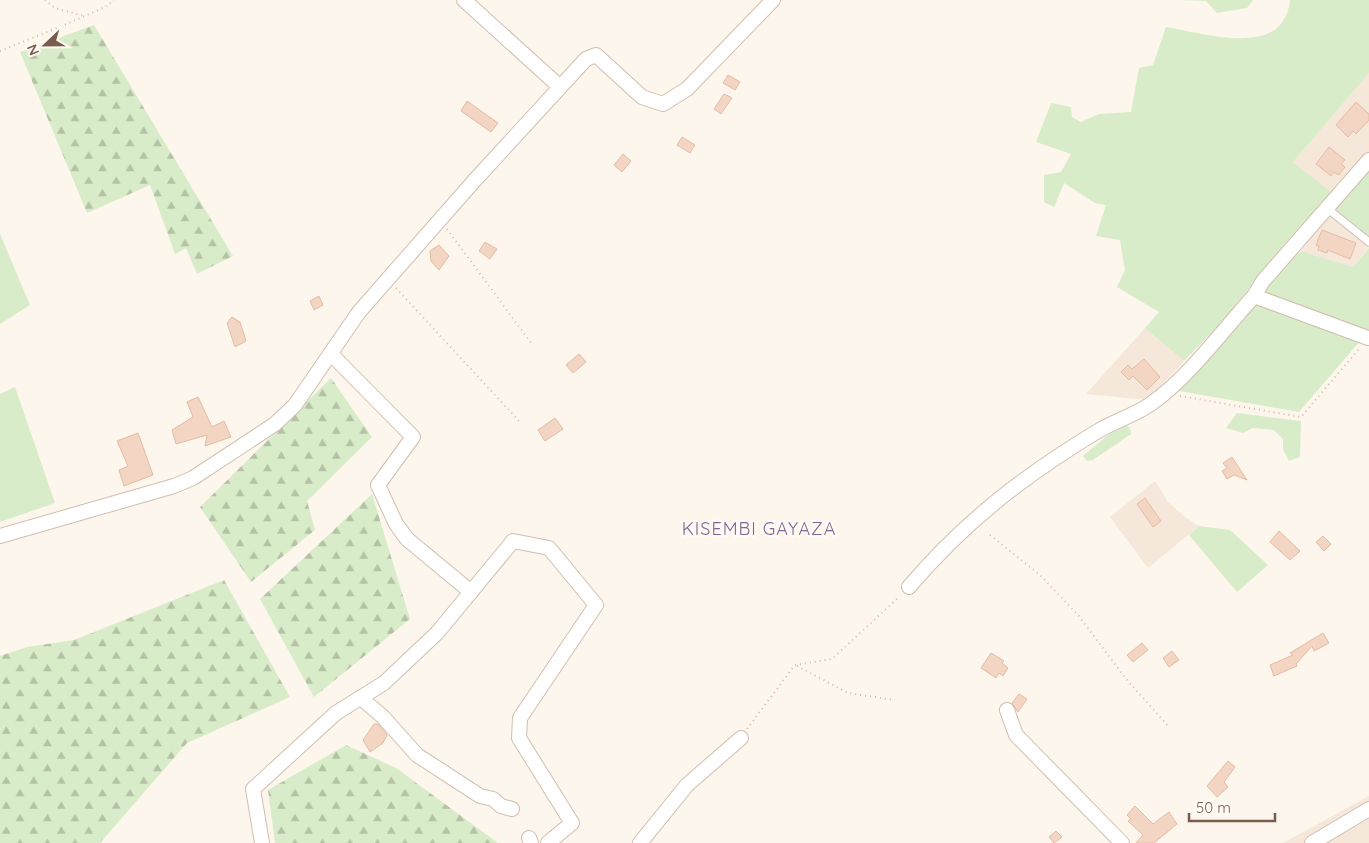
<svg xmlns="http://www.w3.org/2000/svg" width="1369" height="843" viewBox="0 0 1369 843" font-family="Quicksand,sans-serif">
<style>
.residential{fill:#f5e8da}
.grass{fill:#d8ecc9}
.forest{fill:url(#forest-firs)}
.building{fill:#f3d5c3;stroke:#e6bba3}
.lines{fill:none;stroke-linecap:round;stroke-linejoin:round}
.service-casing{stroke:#d1beb0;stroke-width:9}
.minor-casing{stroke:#d1beb0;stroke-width:16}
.path{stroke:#d9b8a5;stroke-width:2;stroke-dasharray:1 4;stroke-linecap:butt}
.service{stroke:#fff;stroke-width:7}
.minor{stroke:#fff;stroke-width:14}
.labels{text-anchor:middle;stroke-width:5;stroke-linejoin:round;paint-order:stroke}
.quarter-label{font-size:18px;letter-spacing:1px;fill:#846695;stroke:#fffaf3}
</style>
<defs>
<pattern id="forest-firs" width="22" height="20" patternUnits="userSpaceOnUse" patternTransform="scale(1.25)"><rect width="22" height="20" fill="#d8ecc9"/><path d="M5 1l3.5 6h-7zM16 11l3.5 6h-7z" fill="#b4c2a5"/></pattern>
</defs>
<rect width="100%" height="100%" fill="#fdf6ec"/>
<g class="residential">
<path d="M1369 73V154L1334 194 1293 162Z"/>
<path d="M1328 215 1369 247 1353 267 1301 251Z"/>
<path d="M1145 328 1184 361 1174 372 1147 400 1086 394Z"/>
<path d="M1155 481 1168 502 1185 517 1199 526 1148 568 1110 517Z"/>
<path d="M1369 796V843H1283Z"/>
</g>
<g class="grass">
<path d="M1180 0H1253L1247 8 1217 13 1206 1Z"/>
<path d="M1290 0H1369V73L1293 162 1334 194 1291 237 1221 323 1184 361 1145 328 1159 312 1117 287 1125 270 1120 240 1096 236 1106 205 1095 203 1064 183 1054 207 1044 202V175L1061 172 1071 154 1036 142 1051 103 1071 107 1072 117 1081 122 1099 114 1131 112 1139 68 1153 65 1166 27C1205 33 1284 60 1290 0Z"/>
<path d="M1369 166V247L1328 215Z"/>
<path d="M0 234 30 305 0 324Z"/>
<path d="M1369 248V331L1269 297 1263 289 1265 283 1301 251 1353 267Z"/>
<path d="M1256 302 1361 340 1299 412 1174 390Z"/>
<path d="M15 387 55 503 0 522V394Z"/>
<path d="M1237 413 1301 421 1300 457 1289 461 1283 450V439L1274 430 1253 428 1243 433 1226 428Z"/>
<path d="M1122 423 1130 428 1131 434 1093 460 1087 461 1083 456Z"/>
<path d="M1199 526 1230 530 1268 565 1237 592 1189 535Z"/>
</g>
<g class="forest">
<path d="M94 25 233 256 197 274 186 248 175 254 150 185 87 213 20 52Z"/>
<path d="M331 378 372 437 307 501 315 530 251 582 200 507Z"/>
<path d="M372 494 410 619 314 697 260 599Z"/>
<path d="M224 580 290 697 187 743 100 843H0V656L27 647 74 640Z"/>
<path d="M346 745 396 768 498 843H275L268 790Z"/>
</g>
<g class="building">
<path d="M728 75 740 82 735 90 723 83Z"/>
<path d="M724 94 732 98 721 114 714 109Z"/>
<path d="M467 101 498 123 491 132 461 111Z"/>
<path d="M1356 102 1369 114V120L1356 134 1353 131 1348 137 1336 125Z"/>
<path d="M682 137 695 145 690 153 677 145Z"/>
<path d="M1329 147 1345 160 1341 164 1345 167 1339 175 1334 172 1331 176 1316 164Z"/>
<path d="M623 154 631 161 622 172 614 165Z"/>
<path d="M1322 230 1356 243 1350 259 1328 250 1327 253 1318 250 1319 246 1316 245Z"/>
<path d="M485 242 497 249 490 259 479 251Z"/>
<path d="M439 245 449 256 439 270 431 261 430 251Z"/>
<path d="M319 296 323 305 314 310 310 301Z"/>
<path d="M232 317 240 322 246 341 235 347 227 323Z"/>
<path d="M579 354 586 362 573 373 566 365Z"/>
<path d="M1144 359 1160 377 1147 390 1133 376 1129 380 1121 372 1128 365 1132 369Z"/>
<path d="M198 397 212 427 224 421 231 437 205 446 207 435 176 444 172 430 193 417 187 402Z"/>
<path d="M555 418 563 429 545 441 538 430Z"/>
<path d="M138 433 153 475 124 486 119 470 128 466 117 441Z"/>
<path d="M1232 457 1247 480 1234 475 1227 479 1222 471 1227 468 1223 463Z"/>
<path d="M1145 498 1161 521 1153 527 1137 504Z"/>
<path d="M1279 531 1300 551 1290 560 1270 542Z"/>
<path d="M1323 536 1331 544 1324 551 1316 542Z"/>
<path d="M1323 633 1329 643 1314 651 1312 646 1296 664 1297 666 1274 676 1270 665 1293 655 1290 653Z"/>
<path d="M1142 643 1148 650 1133 662 1127 655Z"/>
<path d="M1172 651 1179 660 1169 667 1163 658Z"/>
<path d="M991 653 1004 661 1002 663 1008 668 1003 676 999 673 996 678 981 668Z"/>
<path d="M1019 694 1027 699 1018 712 1012 703Z"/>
<path d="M374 724H378L387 735 383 743 370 752 363 740Z"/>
<path d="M1228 761 1235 767 1224 782 1228 787 1217 797 1207 786Z"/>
<path d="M1135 806 1153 824 1169 812 1177 824 1154 843H1136L1143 835 1128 821 1131 819 1127 815Z"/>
<path d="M1056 831 1062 837 1054 843 1049 837Z"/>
</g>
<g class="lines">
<g class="service-casing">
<path id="service" d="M1328 209 1369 242"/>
</g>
<g class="minor-casing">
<g id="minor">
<path d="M464 0 560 87"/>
<path d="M1254 296 1368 338"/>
<path d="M331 354 413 437 378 485 396 524 407 539 471 592"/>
<path d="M0 536 174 486 193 478 275 424 295 405 359 312 474 181 586 59 596 55 642 97 663 104 687 89 773 0"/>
<path d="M909 587C964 522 1025 475 1098 431 1114 421 1138 414 1152 403 1188 378 1224 329 1254 296L1263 281 1369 160"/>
<path d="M361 698 383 717 417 755 480 796 493 799 501 806 512 809"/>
<path d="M1007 710 1016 735 1122 843"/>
<path d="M529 838 531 843"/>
<path d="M262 843 253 789 336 713 384 683 437 633 513 541 549 548 596 605 520 718 519 738 572 823 548 843"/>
<path d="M640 843 687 785 741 738"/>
<path d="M1312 843 1369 809"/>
</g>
</g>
<g class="path">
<path d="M45 0 55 8 84 16"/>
<path d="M0 51 69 23 105 7 114 0"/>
<path d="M447 229 531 343"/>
<path d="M396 288 519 421"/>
<path d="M1180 396 1301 417 1359 349"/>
<path d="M990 535 1040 575 1078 615 1126 679 1170 728"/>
<path d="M797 666 848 693 895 700"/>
<path d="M747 729 795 665 832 659 900 596"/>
</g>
<use href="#service" class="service"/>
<use href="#minor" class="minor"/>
</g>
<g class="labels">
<g class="quarter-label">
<text x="759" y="535">KISEMBI GAYAZA</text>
</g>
</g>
<g transform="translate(45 45) rotate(248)" stroke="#fffaf3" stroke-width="4" paint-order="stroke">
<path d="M0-4L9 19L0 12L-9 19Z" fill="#7a5c4d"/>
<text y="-8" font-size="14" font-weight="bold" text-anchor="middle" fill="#7a5c4d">N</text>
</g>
<path d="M1189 813v8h86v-8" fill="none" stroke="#7a5c4d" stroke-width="2.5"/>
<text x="1196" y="813" font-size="15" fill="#7a5c4d" stroke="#fffaf3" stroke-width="4" paint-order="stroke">50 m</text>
</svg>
